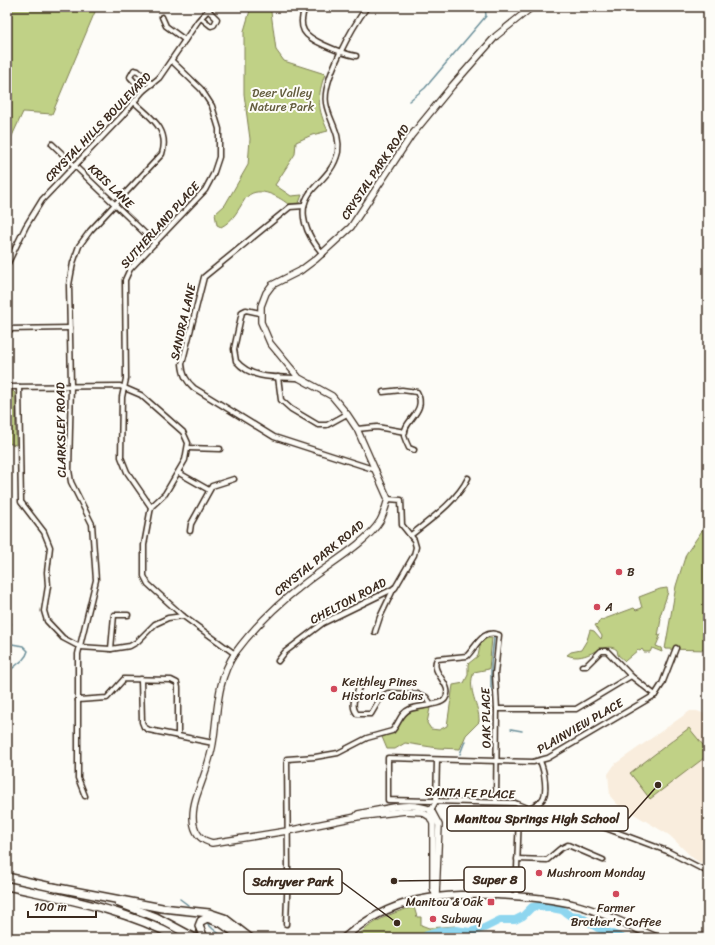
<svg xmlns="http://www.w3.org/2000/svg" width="715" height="945" viewBox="0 0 715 945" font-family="Sriracha,sans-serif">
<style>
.built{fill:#f9eddd}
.green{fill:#c0d186;stroke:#7e7e52}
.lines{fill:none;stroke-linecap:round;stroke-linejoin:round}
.stream{stroke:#6d919b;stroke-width:1.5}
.river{stroke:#8ed6ef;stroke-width:8}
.minor-casing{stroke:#3b2a1e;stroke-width:7}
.tertiary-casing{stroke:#3b2a1e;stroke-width:8}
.secondary-casing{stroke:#3b2a1e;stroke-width:9}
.trunk-casing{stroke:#3b2a1e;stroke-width:10}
.minor{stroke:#fdfcf7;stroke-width:4}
.tertiary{stroke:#fdfcf7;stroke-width:5.5}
.secondary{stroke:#fdfcf7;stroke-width:6}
.trunk{stroke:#fdfcf7;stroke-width:7}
.poi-dot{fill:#d1495b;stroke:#fdfcf7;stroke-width:1.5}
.labels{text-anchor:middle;stroke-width:4;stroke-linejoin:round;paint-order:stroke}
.park-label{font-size:12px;fill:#635c3d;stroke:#fdfcf7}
.street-label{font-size:12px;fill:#3b2a1e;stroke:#fdfcf7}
.poi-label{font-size:12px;fill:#3b2a1e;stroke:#fdfcf7;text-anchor:start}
.leader{fill:none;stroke:#3b2a1e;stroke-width:1.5}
.callout-dot{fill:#3b2a1e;stroke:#fdfcf7;stroke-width:1.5}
.callout{fill:#fdfcf7;stroke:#3b2a1e;stroke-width:1.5}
.callout-label{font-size:13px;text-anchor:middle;font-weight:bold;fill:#3b2a1e}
</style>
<rect width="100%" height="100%" fill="#fdfcf7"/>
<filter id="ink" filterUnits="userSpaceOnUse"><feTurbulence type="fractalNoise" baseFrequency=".025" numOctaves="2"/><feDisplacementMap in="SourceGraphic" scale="8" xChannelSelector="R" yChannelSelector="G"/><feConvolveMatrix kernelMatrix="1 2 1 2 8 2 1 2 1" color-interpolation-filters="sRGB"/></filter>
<g filter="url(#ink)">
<path class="built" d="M690 711H697L708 715V867L694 859 669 835 617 804 610 796 608 774 615 764Z"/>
<g class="green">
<path d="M7 7H97L52 114 23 112 7 147Z"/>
<path d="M251 7H272L271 12 276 50 284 61 325 74C317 97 317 108 328 131L312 135 296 142 295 154 275 185 291 196 302 195 299 203 288 204C278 196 256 184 245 199 238 210 233 221 221 227L217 225 215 214 225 205 248 165 250 139 244 94V31Z"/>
<path d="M7 391H13L15 393 16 445 7 443Z"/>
<path d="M708 522V650L665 649 676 586 686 554Z"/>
<path d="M667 588 668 592 660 616 661 619 658 636 661 634 656 646 661 648 662 652 652 648 650 652H644L642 649 640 651 638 650 625 661 618 655 617 650C604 639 587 664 567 655L571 652 581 650 587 640 590 630 594 631 601 639 602 636 595 625 598 624 599 621 634 608 636 610 642 608 639 597 660 589Z"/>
<path d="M487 638H492L489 669 474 672C466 690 480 705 479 722L466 735 460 749 438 748 405 743 395 749H387L382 737C397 732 395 725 405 715 412 709 422 709 430 708L427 723 431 729 439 730 447 726 453 685 464 683 468 675V664L478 656 481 641Z"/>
<path d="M689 728 708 751V755L650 799 630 773Z"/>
<path d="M414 907 417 917H421V925L429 928 455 926V938H355C371 922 392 912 414 907Z"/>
</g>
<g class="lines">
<g class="stream">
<path d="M409 101 425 88 486 16 485 7"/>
<path d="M7 613 11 624 7 633"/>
<path d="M7 634 12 644 23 646 28 651C25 662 13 666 7 673"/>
<path d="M491 697V664L494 638"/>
<path d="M511 729 522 731"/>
<path d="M460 754 465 741"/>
<path d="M180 899 188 905"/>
<path d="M207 923 213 929 225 938"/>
</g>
<path class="river" d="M423 938 427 935 441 931 456 930 470 932 484 928 500 920H515L523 916 532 907 541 906 562 910 569 915 579 916 598 928 622 938"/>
<g class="minor-casing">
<g id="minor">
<path d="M305 7C297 29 304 36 324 45 335 50 344 54 356 56"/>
<path d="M162 17 166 26 185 40"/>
<path d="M201 18 211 26 214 25 217 19 208 10"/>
<path d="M143 91 130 77 134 70 138 71 152 84"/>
<path d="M52 144 155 243"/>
<path d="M304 206 290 207 204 277 182 364C183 375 186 381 194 388L274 437 376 470"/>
<path d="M323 254C307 236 294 210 313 189 324 177 334 169 338 152 341 133 329 121 326 103 322 80 353 26 367 7"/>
<path d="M7 265 26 226 42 200 123 115 143 91 159 78 198 21 211 7"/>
<path d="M260 313 246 310 242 312 234 349 236 361C252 380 277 377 299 378"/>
<path d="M7 329 70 328"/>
<path d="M278 377 281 400 291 409 318 425H327L347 414"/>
<path d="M7 387 120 386 141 395 183 432 188 443 185 460 165 494 151 507 144 545V576L148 584 183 616 235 654"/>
<path d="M19 387 21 502 44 532 50 547 47 572 48 586 44 611 47 621 63 638 80 647 111 649 130 646 137 642 155 624 168 618 183 616"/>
<path d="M383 392 402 390 417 392C428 412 403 420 404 436 405 439 407 444 409 448L414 450"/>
<path d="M357 429 377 427 405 432"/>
<path d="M188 448 220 449"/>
<path d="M179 473 209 490"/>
<path d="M151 507 127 472 121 457 122 397 126 379 125 280 130 269 205 190 213 175 219 157V129L212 106 201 89 172 61"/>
<path d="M190 531 191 524 212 486 234 479"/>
<path d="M411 535C431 519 457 501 468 478"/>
<path d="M375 632 380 617 394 588"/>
<path d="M676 648 662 684 655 695 548 758 533 762 388 758V800L515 803 537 812 592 823 667 851 708 872"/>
<path d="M111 649 114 615H128"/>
<path d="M278 661 285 652 323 623 395 588 414 555 416 547 414 540 402 525 401 500 388 499"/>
<path d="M582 666H586L601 651H607L631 676 655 695"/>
<path d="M141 679 142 722 144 727 149 730 213 743"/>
<path d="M361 683C357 693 349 704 357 714H371L381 697 388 693 418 694 426 697 431 704"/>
<path d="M78 700 107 698 124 679 171 680 177 683 178 688V735"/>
<path d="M497 709H576L631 676"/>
<path d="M85 796 78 778V654L96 580 92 524 71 482 69 470 71 385 69 285 73 263 79 246 90 231 162 154C170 129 150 117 134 102"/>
<path d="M430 812 436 801 437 760"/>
<path d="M517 859 547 860 560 849 568 845 603 860"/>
<path d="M516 896 519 814C525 809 535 807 541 801 549 794 544 770 540 761"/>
<path d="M286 924 288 869 287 759 315 757 338 753 367 738 392 731C399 724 400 713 410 709 418 706 441 705 445 699 455 685 429 673 437 659L467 656C476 647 483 628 499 635L495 674 497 709 496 802"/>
</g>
</g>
<g class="tertiary-casing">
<g id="tertiary">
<path d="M356 817 358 814C381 810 409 800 431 810L439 825 436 896"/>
<path d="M436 896 433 888V824L430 817 422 812 405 811 356 817 287 831 212 843C190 838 191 815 196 798 202 780 210 762 213 743 218 712 216 681 235 653 254 627 279 603 305 583 326 566 367 543 380 521 384 514 386 506 388 499L357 429 347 414 332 396 299 378 270 343 261 322V306L266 293 272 285 300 271 316 259 351 227 411 136 452 86 496 36 532 7"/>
</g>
</g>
<g class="secondary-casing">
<path id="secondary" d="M344 938C391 897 437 893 498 895 524 897 550 898 576 905 604 912 631 927 658 938"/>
</g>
<g class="trunk-casing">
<g id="trunk">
<path d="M7 877 56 888"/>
<path d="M7 886C65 899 125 909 178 938"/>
<path d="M53 887 162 908 209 913 224 918 250 938"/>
<path d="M119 903 156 917 195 938"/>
<path d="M204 938 199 926 201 921 207 918 221 923 242 938"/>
</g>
</g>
<use href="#minor" class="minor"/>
<use href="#tertiary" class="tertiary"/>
<use href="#secondary" class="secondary"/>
<use href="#trunk" class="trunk"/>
</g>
</g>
<g class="poi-dot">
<circle cx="619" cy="572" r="4"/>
<circle cx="597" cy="607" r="4"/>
<circle cx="334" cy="689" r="4"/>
<circle cx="539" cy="873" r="4"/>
<circle cx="616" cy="894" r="4"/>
<rect x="487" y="898" width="8" height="8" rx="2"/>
<circle cx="433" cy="919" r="4"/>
</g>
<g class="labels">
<g class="park-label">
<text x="282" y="97">Deer Valley<tspan x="282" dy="14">Nature Park</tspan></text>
</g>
<g class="street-label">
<text transform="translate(98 127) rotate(-46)" y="4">CRYSTAL HILLS BOULEVARD</text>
<text transform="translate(375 172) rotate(-56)" y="4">CRYSTAL PARK ROAD</text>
<text transform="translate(111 186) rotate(44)" y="4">KRIS LANE</text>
<text transform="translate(160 225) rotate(-48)" y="4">SUTHERLAND PLACE</text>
<text transform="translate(183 322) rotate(-77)" y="4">SANDRA LANE</text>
<text transform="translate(61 430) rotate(-91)" y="4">CLARKSLEY ROAD</text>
<text transform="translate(319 558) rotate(-39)" y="4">CRYSTAL PARK ROAD</text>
<text transform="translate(348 601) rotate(-28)" y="4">CHELTON ROAD</text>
<text transform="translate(486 718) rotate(-91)" y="4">OAK PLACE</text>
<text transform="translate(580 726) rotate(-30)" y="4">PLAINVIEW PLACE</text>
<text transform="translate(470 793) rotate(2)" y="4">SANTA FE PLACE</text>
</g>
<g class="poi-label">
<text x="627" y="576">B</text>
<text x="605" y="611">A</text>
<text x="342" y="686">Keithley Pines<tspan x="342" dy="14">Historic Cabins</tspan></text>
<text x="547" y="877">Mushroom Monday</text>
<text x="483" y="906" text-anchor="end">Manitou &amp; Oak</text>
<text x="616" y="912" text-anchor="middle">Farmer<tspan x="616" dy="14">Brother's Coffee</tspan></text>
<text x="441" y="923">Subway</text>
</g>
</g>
<path class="leader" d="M658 785L628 819M394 881L464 880M397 923L342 882"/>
<g class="callout-dot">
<circle cx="658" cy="785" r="4"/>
<circle cx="394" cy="881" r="4"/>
<circle cx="397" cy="923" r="4"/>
</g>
<g class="callout">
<rect x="447" y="806" width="181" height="25" rx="4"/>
<rect x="464" y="867" width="61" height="25" rx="4"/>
<rect x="244" y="869" width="98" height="25" rx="4"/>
</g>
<g class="callout-label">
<text x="537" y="823">Manitou Springs High School</text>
<text x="495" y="884">Super 8</text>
<text x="293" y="886">Schryver Park</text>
</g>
<rect width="715" height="945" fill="none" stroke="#fdfcf7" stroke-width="24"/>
<rect x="12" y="12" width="691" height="921" fill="none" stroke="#3b2a1e" stroke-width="1.5" filter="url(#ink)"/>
<path d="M28 911v6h68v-6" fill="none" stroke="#3b2a1e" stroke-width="2"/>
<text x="34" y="911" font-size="12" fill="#3b2a1e" stroke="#fdfcf7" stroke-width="3" paint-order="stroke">100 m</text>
</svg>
